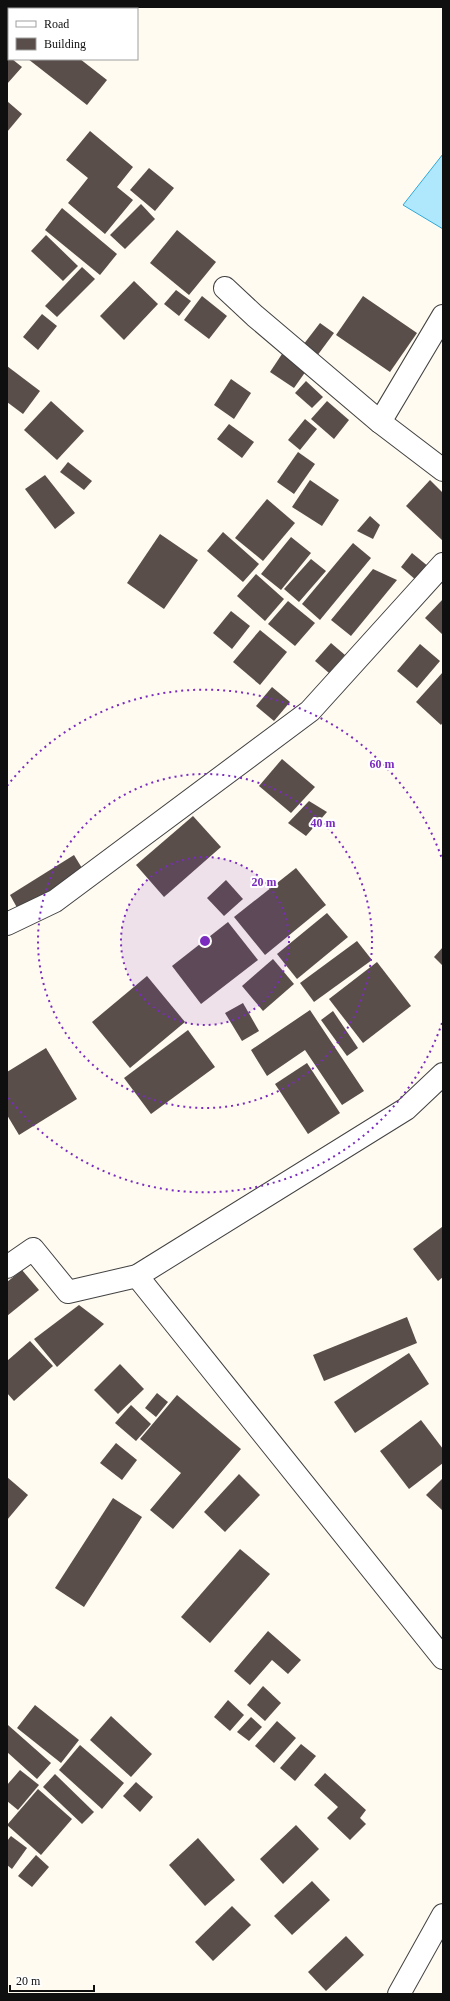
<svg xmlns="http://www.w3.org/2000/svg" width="450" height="2001" viewBox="0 0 450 2001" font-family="'Times New Roman',serif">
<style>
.water{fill:#afe8fc;stroke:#2ea9db}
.building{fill:#594e4a}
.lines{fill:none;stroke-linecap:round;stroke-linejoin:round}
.minor-casing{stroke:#424242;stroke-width:24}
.minor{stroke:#fff;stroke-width:22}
.ring{fill:none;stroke:#7b2cbf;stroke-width:2;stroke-dasharray:2 4}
.centre{fill:#7b2cbf;stroke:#fff;stroke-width:2}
.ring-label{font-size:12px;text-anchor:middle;font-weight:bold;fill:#7b2cbf;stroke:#fff;stroke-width:4;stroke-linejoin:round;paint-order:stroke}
</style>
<rect width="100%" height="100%" fill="#fffbf1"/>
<path class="water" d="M443 154V229L403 205Z"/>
<g class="building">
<path d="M80 7H115L114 9H79Z"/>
<path d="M7 18 9 19V27L7 29Z"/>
<path d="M7 55 9 59H12L22 67 7 84Z"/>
<path d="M28 59H80L107 80 87 105Z"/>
<path d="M7 101 22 114 7 132Z"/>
<path d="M90 131 133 167 117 187 133 200 105 234 68 203 88 178 66 160Z"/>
<path d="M149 168 174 188 155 211 130 190Z"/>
<path d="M141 204 155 219 125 249 110 235Z"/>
<path d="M62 208 117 254 100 275 45 230Z"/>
<path d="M177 230 216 262 189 295 150 263Z"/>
<path d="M46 235 78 266 63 281 31 251Z"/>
<path d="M82 267 95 279 57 317 45 306Z"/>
<path d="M134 281 158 304 124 340 100 316Z"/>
<path d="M176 290 191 301 179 316 164 304Z"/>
<path d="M202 296 227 316 209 339 184 320Z"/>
<path d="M363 296 417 333 390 372 336 335Z"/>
<path d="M42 314 57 326 38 350 23 337Z"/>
<path d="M320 323 334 333 314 360 300 349Z"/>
<path d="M282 354 306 371 294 388 270 372Z"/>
<path d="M7 366 40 391 23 414 7 402Z"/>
<path d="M231 379 251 393 234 419 214 405Z"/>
<path d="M306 381 323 397 312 408 295 393Z"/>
<path d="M51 401 84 431 57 460 24 430Z"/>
<path d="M327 401 349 420 334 439 311 419Z"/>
<path d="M305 419 317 429 300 450 288 440Z"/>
<path d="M229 424 254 442 242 458 217 439Z"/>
<path d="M298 452 315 464 294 494 277 482Z"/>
<path d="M68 462 92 481 84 490 60 472Z"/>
<path d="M45 475 75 513 55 529 25 489Z"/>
<path d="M310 480 339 500 322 526 292 507Z"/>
<path d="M430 480 443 493V541L406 506Z"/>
<path d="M267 499 295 523 263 561 235 538Z"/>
<path d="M370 516 380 525 373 539 357 531Z"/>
<path d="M223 532 259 564 243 582 207 551Z"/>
<path d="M160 534 198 560 164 609 127 583Z"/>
<path d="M291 537 311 553 281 590 261 574Z"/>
<path d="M353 543 371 558 320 620 302 604Z"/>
<path d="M412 553 429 567 417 581 401 567Z"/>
<path d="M311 559 326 571 299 602 284 589Z"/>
<path d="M373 569 397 580 351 636 331 620Z"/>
<path d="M256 574 284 599 265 621 237 596Z"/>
<path d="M443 599V635L425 618Z"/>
<path d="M288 601 315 623 295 646 268 624Z"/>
<path d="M231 611 250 626 232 649 213 633Z"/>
<path d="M260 630 287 652 260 685 233 662Z"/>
<path d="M331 643 345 655 329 673 315 661Z"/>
<path d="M420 644 440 661 417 688 397 671Z"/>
<path d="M443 672V722L441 725 416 702Z"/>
<path d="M272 687 290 702 274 721 256 706Z"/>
<path d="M282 759 315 787 291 813 259 786Z"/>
<path d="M309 801 327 812 306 836 288 823Z"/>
<path d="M193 816 221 847 164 897 136 865Z"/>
<path d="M74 855 85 873 20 913 10 895Z"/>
<path d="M296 868 326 905 265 955 234 917Z"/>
<path d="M226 880 243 899 224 916 207 898Z"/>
<path d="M327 913 348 937 297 979 277 954Z"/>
<path d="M228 922 258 960 201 1004 172 966Z"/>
<path d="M357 941 372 960 314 1002 300 983Z"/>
<path d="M443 947V966L434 957Z"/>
<path d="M273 959 294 984 263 1011 242 986Z"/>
<path d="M377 962 411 1006 363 1043 329 999Z"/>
<path d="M147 976 185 1022 130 1068 92 1022Z"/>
<path d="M243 1003 259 1031 242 1041 225 1013Z"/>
<path d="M310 1010 364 1091 342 1105 305 1050 267 1076 251 1050Z"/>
<path d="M333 1011 358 1048 347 1056 321 1020Z"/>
<path d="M188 1030 215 1067 151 1114 124 1078Z"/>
<path d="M46 1048 77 1099 19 1135 7 1115V1072Z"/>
<path d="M307 1063 340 1113 308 1134 275 1084Z"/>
<path d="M442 1227 443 1277 438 1281 413 1249Z"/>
<path d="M22 1270 39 1290 7 1316V1282Z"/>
<path d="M79 1305 104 1324 57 1367 34 1339Z"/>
<path d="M407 1317 417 1343 324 1381 313 1355Z"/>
<path d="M30 1341 53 1366 14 1401 7 1393V1361Z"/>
<path d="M409 1353 429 1384 355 1433 334 1402Z"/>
<path d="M120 1364 144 1389 118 1414 94 1390Z"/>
<path d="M157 1393 168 1402 156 1417 145 1408Z"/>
<path d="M177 1395 241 1449 173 1529 150 1510 181 1473 140 1439Z"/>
<path d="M131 1405 151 1424 136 1441 115 1423Z"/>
<path d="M421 1420 443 1449V1463L409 1489 380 1451Z"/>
<path d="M116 1443 137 1460 122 1480 100 1463Z"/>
<path d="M239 1474 260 1495 225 1532 204 1512Z"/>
<path d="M7 1477 28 1495 7 1520Z"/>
<path d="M443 1478V1511L426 1495Z"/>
<path d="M113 1498 142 1517 84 1607 55 1588Z"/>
<path d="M240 1549 270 1574 210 1643 181 1617Z"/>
<path d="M268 1631 301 1660 288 1674 272 1660 250 1685 234 1671Z"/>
<path d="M263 1686 281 1703 265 1721 247 1705Z"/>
<path d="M228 1700 244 1715 230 1731 214 1717Z"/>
<path d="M35 1705 79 1740 61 1763 17 1728Z"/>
<path d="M111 1716 152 1754 131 1777 90 1740Z"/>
<path d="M251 1717 262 1727 249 1741 237 1732Z"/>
<path d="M277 1721 296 1738 274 1763 255 1746Z"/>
<path d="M8 1725 51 1763 37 1779 7 1752Z"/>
<path d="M301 1744 316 1756 295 1781 280 1768Z"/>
<path d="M80 1745 124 1783 102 1809 59 1770Z"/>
<path d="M20 1770 39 1785 18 1810 7 1801V1785Z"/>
<path d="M325 1773 366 1810 360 1818 366 1824 350 1840 327 1818 338 1807 314 1785Z"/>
<path d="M55 1774 94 1812 82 1824 43 1787Z"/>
<path d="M136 1782 153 1797 140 1812 123 1796Z"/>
<path d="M38 1789 72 1819 41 1855 7 1825Z"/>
<path d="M296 1825 319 1849 283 1884 260 1859Z"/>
<path d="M11 1836 27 1848 12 1869 7 1865V1841Z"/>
<path d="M198 1838 235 1880 205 1906 169 1865Z"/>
<path d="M36 1855 49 1867 32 1887 18 1876Z"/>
<path d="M312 1881 330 1900 292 1935 274 1916Z"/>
<path d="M232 1906 251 1925 213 1961 195 1942Z"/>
<path d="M346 1936 364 1955 326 1991 308 1972Z"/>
</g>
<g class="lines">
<g class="minor-casing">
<g id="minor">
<path d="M225 288 255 316 380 422"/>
<path d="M443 316 380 422 443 470"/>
<path d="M7 924 55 901 310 711 443 564"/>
<path d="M7 1267 33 1249 68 1292 137 1276 406 1109 443 1074"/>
<path d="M137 1276 443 1658"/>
<path d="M399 1994 443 1915"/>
</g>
</g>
<use href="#minor" class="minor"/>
</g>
<circle cx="205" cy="941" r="84" fill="#7b2cbf" fill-opacity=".12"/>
<g class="ring">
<circle cx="205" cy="941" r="84"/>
<circle cx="205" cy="941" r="167"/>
<path d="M442 1023A251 251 0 0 1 7 1096M7 786A251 251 0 0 1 442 859"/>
</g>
<circle cx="205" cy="941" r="6" class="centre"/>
<g class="ring-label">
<text x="382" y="768">60 m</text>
<text x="323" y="827">40 m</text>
<text x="264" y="886">20 m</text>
</g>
<rect width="450" height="2001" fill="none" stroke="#0f0f0f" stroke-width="16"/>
<rect x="8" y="8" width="130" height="52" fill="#ffffff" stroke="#9f9f9f"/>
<rect x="16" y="21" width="20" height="6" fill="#ffffff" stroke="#9f9f9f"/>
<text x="44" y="28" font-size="12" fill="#0f0f0f">Road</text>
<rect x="16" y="38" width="20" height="12" fill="#594e4a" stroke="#9f9f9f"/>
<text x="44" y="48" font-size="12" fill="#0f0f0f">Building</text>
<path d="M10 1985v6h84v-6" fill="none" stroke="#0f0f0f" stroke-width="2"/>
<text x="16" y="1985" font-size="12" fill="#0f0f0f" stroke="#ffffff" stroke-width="3" paint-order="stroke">20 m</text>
</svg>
